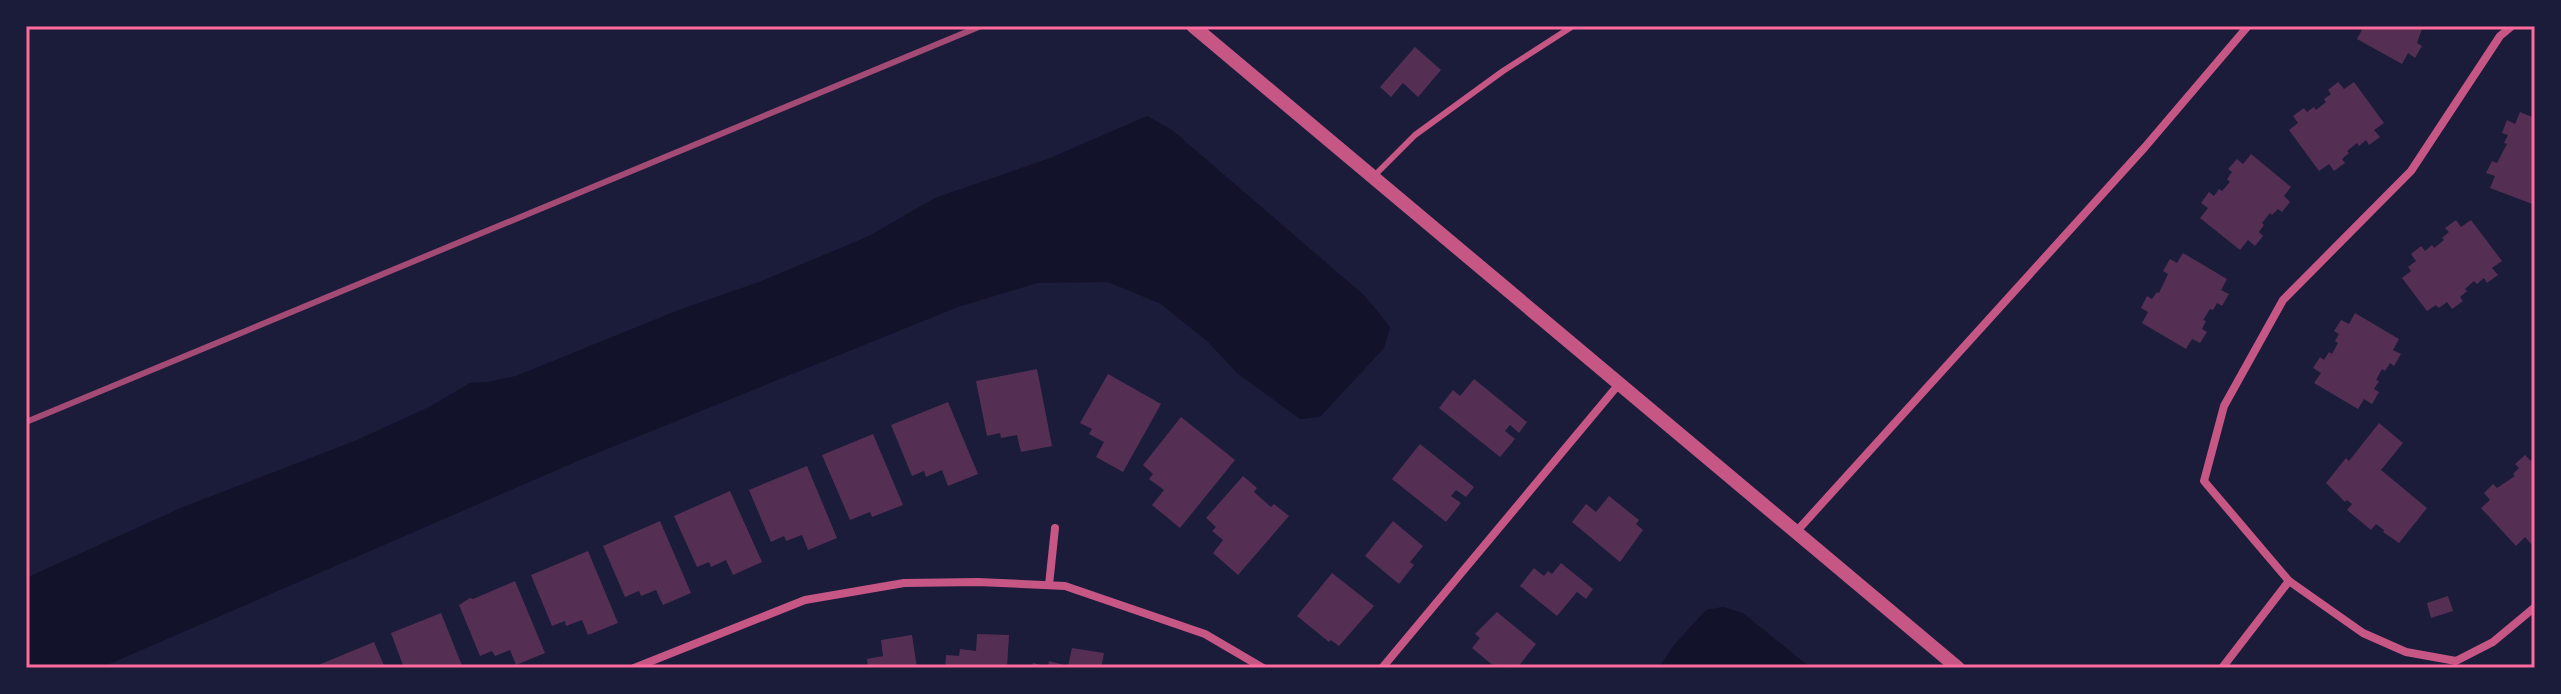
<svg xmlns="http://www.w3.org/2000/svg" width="2561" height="694" viewBox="0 0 2561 694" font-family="'DM Sans',sans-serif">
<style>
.water{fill:#12122b}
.building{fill:#542f53}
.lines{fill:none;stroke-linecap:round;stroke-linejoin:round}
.service{stroke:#c65784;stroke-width:6}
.minor{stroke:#c65784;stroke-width:8}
.tertiary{stroke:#c65784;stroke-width:14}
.rail{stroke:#a44b75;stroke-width:6}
.neatline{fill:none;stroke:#ff6b9d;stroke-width:3}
</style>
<rect width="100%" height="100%" fill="#1b1b3a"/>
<g class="water">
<path d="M1147 116 1172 130 1366 297 1390 327 1384 348 1320 417 1300 419 1237 373 1208 342 1161 304 1108 282 1037 283 958 307 580 460 100 668H26V578L183 507 357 440 429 407 470 383 488 382 516 376 676 311 759 282 867 237 935 198 1050 158Z"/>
<path d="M1723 607 1743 613 1811 668H1658L1675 644 1706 610Z"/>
</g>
<g class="building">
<path d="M2364 26H2423L2417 43 2422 46 2415 58 2408 53 2402 64 2357 39Z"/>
<path d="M1415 47 1441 70 1418 97 1403 83 1391 97 1380 87Z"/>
<path d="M2338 82 2344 89 2354 82 2384 123 2374 130 2380 137 2369 145 2366 140 2359 146 2357 143 2347 151 2349 153 2342 159 2345 163 2334 171 2329 164 2319 171 2289 130 2298 123 2293 116 2304 108 2307 112 2314 107 2316 110 2326 102 2324 99 2331 94 2328 90Z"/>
<path d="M2520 112 2535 118V205L2490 188 2495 176 2486 173 2492 161 2497 163 2507 144 2504 143 2508 135 2502 133 2507 120 2515 124Z"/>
<path d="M2251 154 2291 187 2284 196 2290 202 2282 212 2278 209 2272 215 2270 213 2262 223 2264 225 2259 232 2263 236 2255 246 2248 240 2240 250 2200 218 2208 208 2201 203 2209 192 2214 196 2219 189 2222 191 2230 182 2227 179 2232 172 2228 169 2237 159 2243 164Z"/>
<path d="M2456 220 2461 227 2471 220 2502 261 2492 268 2498 275 2487 283 2484 278 2477 284 2474 281 2465 289 2467 291 2460 297 2463 301 2452 309 2447 302 2439 308 2436 305 2427 311 2402 278 2411 271 2408 267 2416 261 2411 254 2421 246 2425 251 2432 245 2434 248 2444 240 2442 238 2449 232 2445 228Z"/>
<path d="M2183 253 2227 279 2221 290 2229 294 2222 306 2217 303 2213 310 2210 309 2203 320 2206 321 2202 329 2207 332 2200 343 2192 339 2186 349 2142 323 2148 312 2141 308 2147 296 2152 299 2157 292 2159 293 2168 274 2163 271 2170 259 2177 263Z"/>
<path d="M2355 313 2399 339 2393 350 2401 354 2394 366 2390 363 2385 371 2382 369 2376 380 2379 381 2374 389 2379 392 2372 404 2364 399 2358 409 2314 383 2321 373 2313 368 2320 357 2324 360 2329 352 2332 354 2338 343 2335 341 2339 334 2334 331 2341 320 2349 324Z"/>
<path d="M1037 369 1052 446 1021 452 1017 435 1001 438 1000 433 987 436 976 381Z"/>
<path d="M1108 374 1161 404 1123 472 1096 457 1104 442 1089 434 1092 429 1080 423Z"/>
<path d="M1474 379 1527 422 1519 433 1510 425 1505 431 1515 439 1500 457 1439 408 1453 390 1460 396Z"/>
<path d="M948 402 978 474 948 486 942 470 926 477 924 471 912 476 891 425Z"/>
<path d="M1181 417 1235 460 1180 528 1152 505 1164 490 1149 479 1153 474 1143 465Z"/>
<path d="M2379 423 2403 443 2381 470 2427 508 2399 543 2383 532 2384 530 2376 524 2371 530 2347 510 2352 504 2347 500 2345 502 2326 483 2346 458 2349 461Z"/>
<path d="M873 434 903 505 872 517 870 512 850 520 822 455Z"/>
<path d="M1420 444 1474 487 1466 497 1456 490 1451 496 1461 503 1446 522 1392 479Z"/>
<path d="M2525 455 2531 461 2535 457V540L2531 544 2525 537 2516 546 2481 508 2490 500 2484 493 2493 484 2497 488 2515 476 2513 474 2519 468 2515 464Z"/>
<path d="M807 466 837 538 808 550 802 535 786 541 784 536 771 542 749 490Z"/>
<path d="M1243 476 1257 488 1254 492 1271 507 1274 504 1289 516 1238 575 1213 553 1223 540 1212 531 1216 527 1206 518Z"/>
<path d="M730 491 762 562 733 575 726 560 711 567 709 562 697 567 674 516Z"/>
<path d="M1609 496 1639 520 1636 524 1643 530 1620 562 1572 522 1586 504 1596 512Z"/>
<path d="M660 521 691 593 663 605 656 590 641 596 639 591 625 597 603 546Z"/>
<path d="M1393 521 1423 546 1410 562 1414 565 1399 584 1365 556Z"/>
<path d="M588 551 618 623 588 635 582 620 566 626 565 621 552 626 531 575Z"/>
<path d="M1561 563 1593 589 1586 599 1577 592 1557 616 1520 586 1534 568 1544 576 1548 571 1552 574Z"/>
<path d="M1332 573 1374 606 1339 646 1331 640 1329 642 1297 616Z"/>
<path d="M515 581 545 653 516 665 510 650 495 656 492 651 480 656 459 605 470 598 473 599Z"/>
<path d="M2448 596 2453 611 2431 618 2427 603Z"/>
<path d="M1497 612 1536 644 1517 668H1496L1472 648 1480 638 1475 634Z"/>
<path d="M441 613 463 668H404L391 633Z"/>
<path d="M977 634 1009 635 1007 668H945L946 655 959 656 960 649 976 651Z"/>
<path d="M912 635 917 668H868L867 659 883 656 881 640Z"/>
<path d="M374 642 385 668H317L316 666Z"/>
<path d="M1072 648 1104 653 1101 668H1032L1033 663 1048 667 1049 661 1068 666Z"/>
</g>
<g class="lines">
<path class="service" d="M1373 177 1415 135 1503 71 1573 26"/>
<g class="minor">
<path d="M2512 26 2500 36 2411 171 2283 300 2224 406 2204 481 2289 581 2363 633 2406 652 2456 661 2493 642 2535 607"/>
<path d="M1796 532 2145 147 2248 26"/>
<path d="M1049 585 1055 528"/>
<path d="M634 668 805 600 904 583 978 582 1065 586 1205 634 1263 668"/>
<path d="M1382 668 1619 384"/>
<path d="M2222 668 2289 581"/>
</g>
<path class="tertiary" d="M1193 26 1958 668"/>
<path class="rail" d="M26 422 981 26"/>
</g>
<rect width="2561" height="694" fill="none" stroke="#1b1b3a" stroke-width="56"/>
<rect x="28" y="28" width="2505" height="638" class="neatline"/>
</svg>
